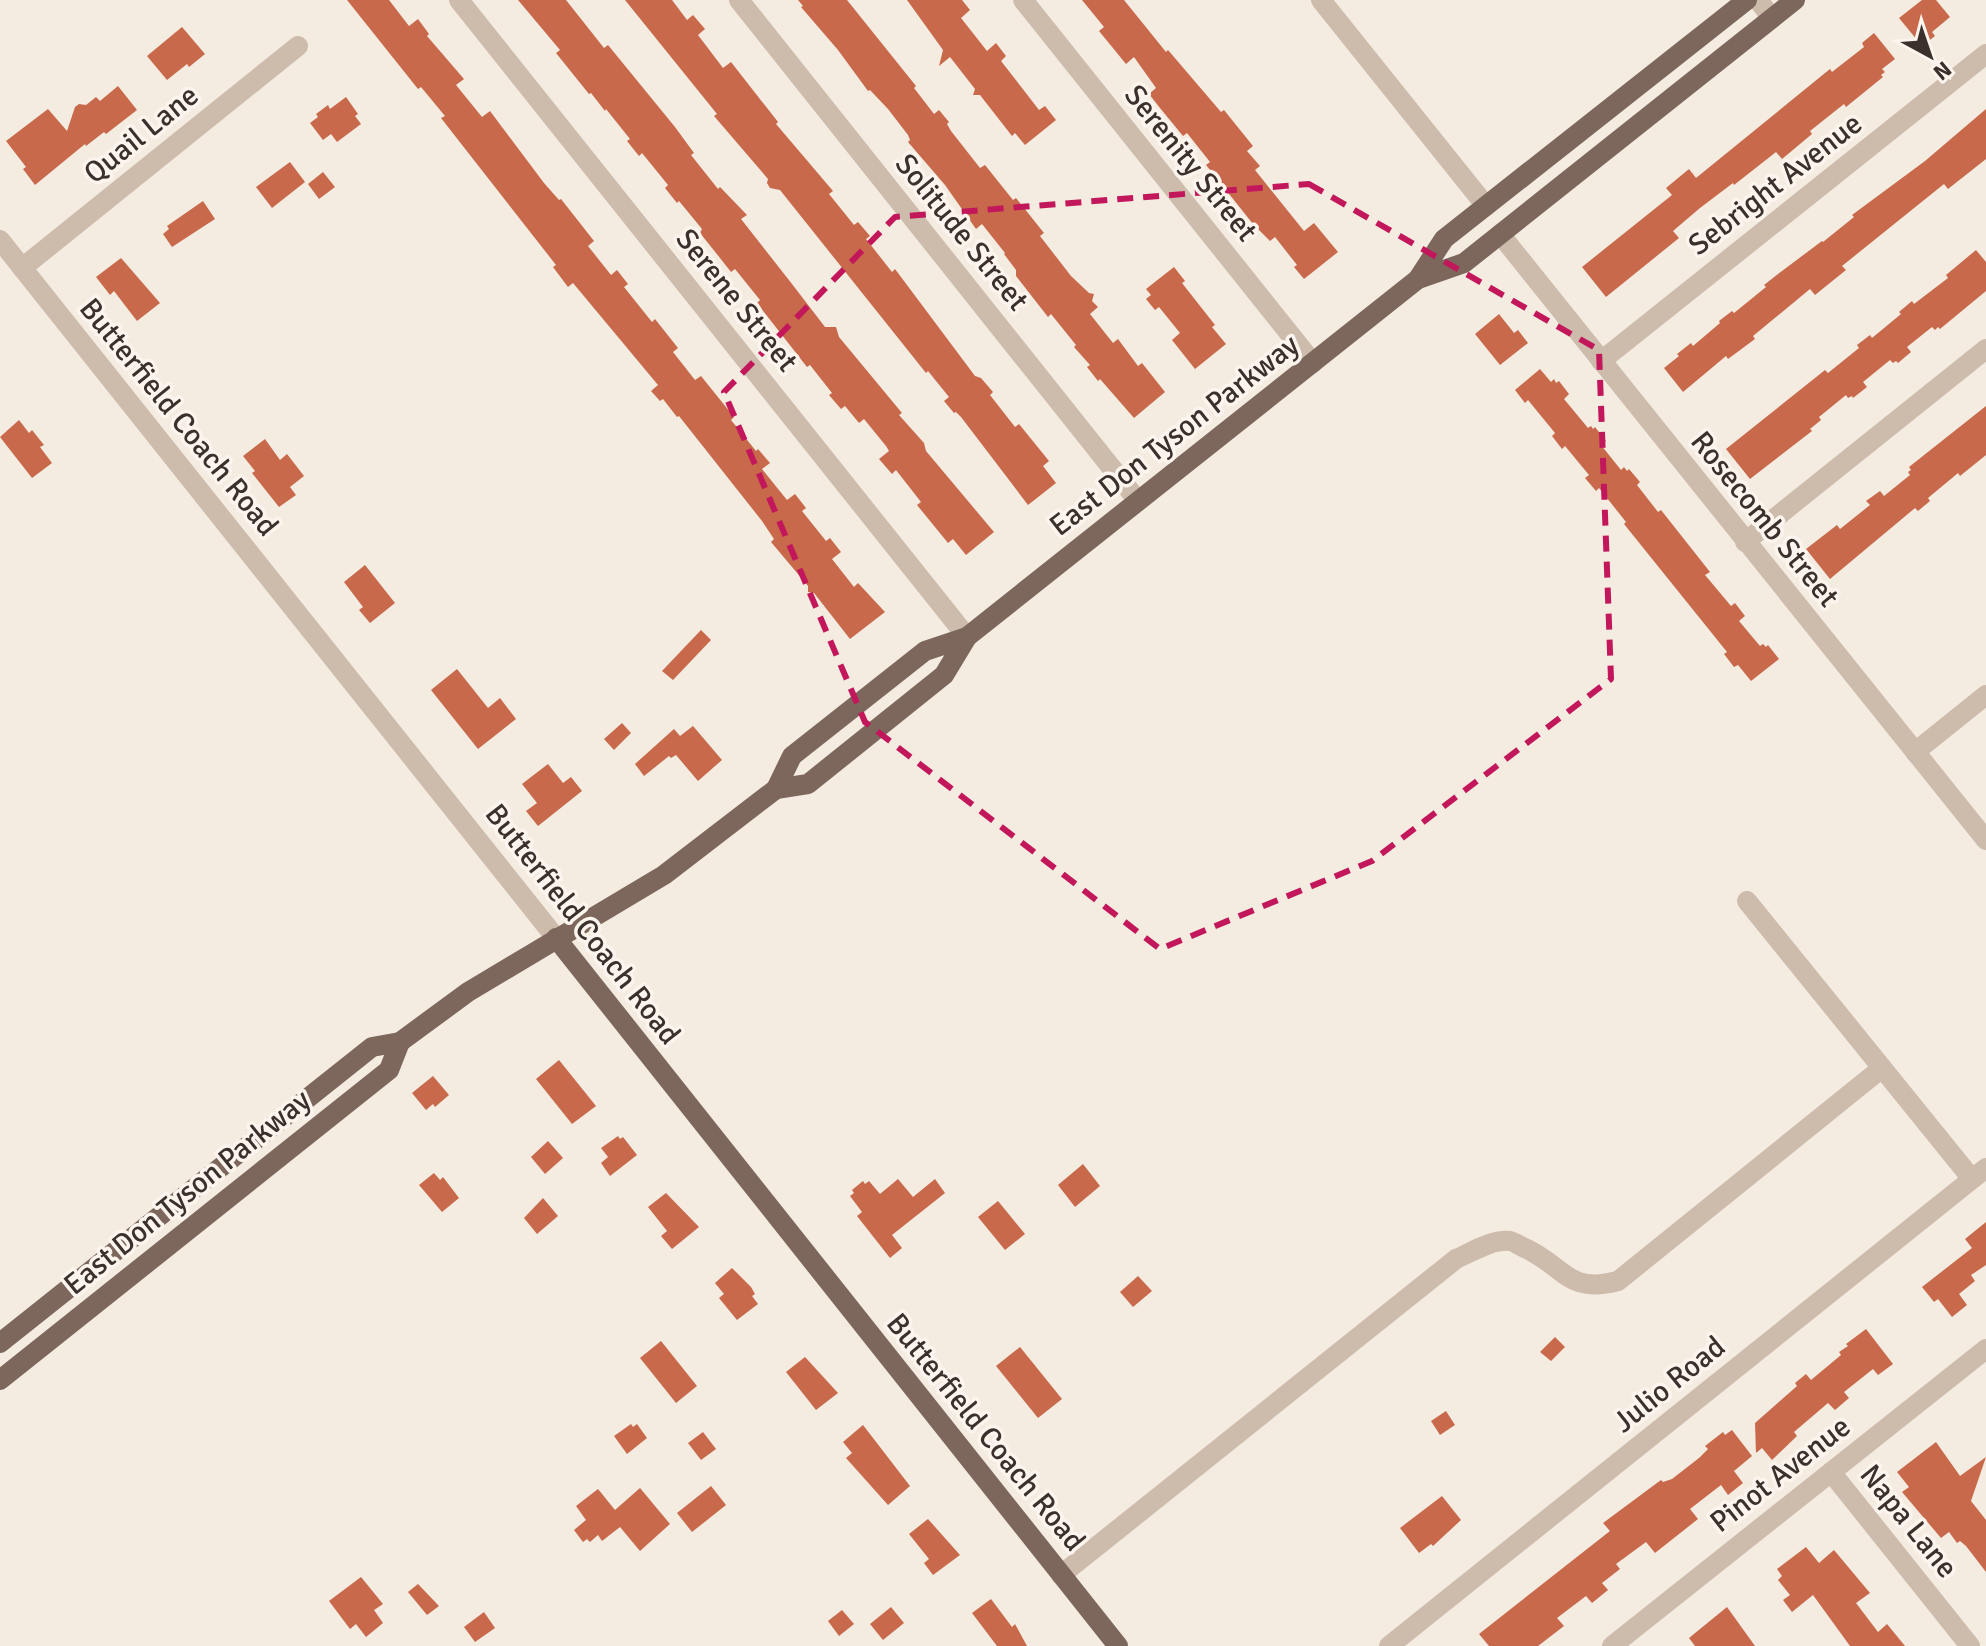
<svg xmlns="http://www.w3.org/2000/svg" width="1986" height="1646" viewBox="0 0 1986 1646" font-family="Signika,sans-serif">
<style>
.building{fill:#c8694b}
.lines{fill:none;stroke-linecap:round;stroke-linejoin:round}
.minor{stroke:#cdbbac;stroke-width:20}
.major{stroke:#7d675c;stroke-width:20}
.marked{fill:none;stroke:#c2185b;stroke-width:6;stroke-dasharray:16 10;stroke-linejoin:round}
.labels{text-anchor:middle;stroke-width:7;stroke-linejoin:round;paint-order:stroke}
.street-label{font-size:30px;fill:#3b302b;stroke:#fbf5ee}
</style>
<rect width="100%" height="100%" fill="#f4ebe1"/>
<g class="building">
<path d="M347 0H389L409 26 418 19 429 34 427 36 464 79 456 85 482 117 490 111 544 183 559 200 561 199 594 241 588 246 611 275 617 270 628 284 624 287 652 322 655 319 678 348 673 352 695 380 701 376 734 417 731 420 756 451 758 449 770 463 762 469 787 500 795 494 806 508 802 511 826 541 830 538 841 552 832 559 854 587 858 583 885 612 850 639 814 593 808 592V586L771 542 774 539 762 521 679 416 677 417 663 399 660 401 651 391 658 385 573 283 568 287 553 267 556 265 441 118 445 116 421 87 418 89Z"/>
<path d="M518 0H566L604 48 608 45 675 127 694 153 691 155 718 189 720 187 747 215 741 219 792 284 825 327H836L839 337 902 413 899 415 924 443 926 451 994 532 966 555 953 539 948 543 917 505 921 502 896 470 892 474 879 459 889 451 886 446 864 419 859 423 845 406 841 409 829 395 832 393 810 365 807 367 757 303 760 300 735 269 731 272 720 258 700 233 702 229 679 201 677 203 665 188 668 185 642 153 639 156 627 141 630 139 606 109 605 111 591 93 589 94 556 53 560 50Z"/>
<path d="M625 0H672L687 20 693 15 705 29 698 35 723 68 731 62 778 122 776 124 833 191 829 194 854 225 858 222 870 236 866 239 892 272 895 269 904 281 975 376 981 378 993 392 990 395 1015 427 1019 424 1049 461 1043 466 1056 483 1028 505 961 417 956 412 954 413 944 401 949 397 928 371 926 373 780 190 770 188 767 183 768 179 714 116 717 114Z"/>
<path d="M798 0H847L916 86 914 88 934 114 939 110 949 122 947 124 951 131 980 168 985 165 1013 200 1016 198 1044 233 1040 236 1071 276 1089 293 1094 294 1092 301 1098 307 1090 314 1113 343 1118 339 1138 366 1142 363 1165 392 1134 418 1100 379 1098 381 1087 367 1090 365 1074 347 1076 345 1051 314 1048 317 1016 276V270L1004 254 1005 253 982 224 976 229 945 185 908 142 910 140 908 135 888 109 870 90 868 91 838 50 801 7 803 6Z"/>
<path d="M907 0H962L970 10 961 18 987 51 996 43 1006 56 1001 61 1022 88 1039 110 1045 106 1056 120 1025 145 1015 133 1012 136 980 95H973L975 89 950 57 939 66 943 50Z"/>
<path d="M1082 0H1124L1166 52 1168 50 1221 112 1224 110 1253 146 1247 151 1260 166 1255 170 1304 231 1314 223 1338 252 1304 279 1294 267 1297 265 1275 237 1270 241 1253 224 1206 165 1210 162 1187 133 1183 136 1160 108 1149 94 1156 88 1134 57 1126 64 1099 31 1104 27Z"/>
<path d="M1922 0H1936L1950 17 1932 32 1935 36 1922 46 1899 18Z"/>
<path d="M182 27 205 54 189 67 187 64 167 80 147 56Z"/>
<path d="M1874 33 1895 59 1882 69 1885 72 1881 75 1883 77 1846 107 1844 104 1810 131 1812 134 1782 159 1776 152 1734 185 1733 183 1700 208 1673 231 1679 238 1606 297 1582 267 1672 195 1666 188 1689 169 1696 178 1830 69 1832 72 1864 47 1862 43Z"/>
<path d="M118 86 137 110 106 134 104 132 86 146 85 144 35 185 23 169 26 167 6 141 48 109 67 131 75 107 79 104 86 105 96 97 100 101Z"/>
<path d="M346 97 358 114 355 116 361 124 337 142 331 134 323 140 310 123 318 117 316 114 328 105 330 109Z"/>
<path d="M1986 109V159L1948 189 1944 184 1842 266 1846 270 1815 295 1810 289 1753 336 1755 339 1728 359 1726 356 1683 392 1664 368 1679 356 1677 354 1691 343 1693 346 1720 323 1719 321 1732 311 1734 313 1766 287 1764 285 1778 274 1822 241 1823 242 1854 217 1852 215 1925 161Z"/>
<path d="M290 162 305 182 272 208 256 187Z"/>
<path d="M323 172 335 187 319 199 308 184Z"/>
<path d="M203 201 215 219 172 247 163 234 169 229 167 226Z"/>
<path d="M1976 250 1986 262V291L1940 329 1938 327 1935 330 1932 327 1907 347 1911 352 1898 363 1896 361 1893 363 1890 360 1863 382 1867 387 1853 398 1852 396 1848 398 1846 395 1819 417 1821 420 1810 429 1812 431 1750 479 1726 449 1825 370 1828 373 1859 348 1857 345 1870 335 1872 338 1901 314 1899 312 1912 301 1914 304 1948 278 1946 275Z"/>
<path d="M121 258 160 303 137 321 114 291 110 295 96 277Z"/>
<path d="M1174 267 1185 281 1182 283 1215 325 1212 327 1226 344 1195 369 1172 340 1180 333 1159 307 1155 310 1146 299 1151 295 1146 289Z"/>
<path d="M1499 314 1514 333 1518 330 1528 343 1500 365 1475 334Z"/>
<path d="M1540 369 1551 382 1554 379 1556 383 1559 381 1569 394 1564 399 1588 428 1591 426 1593 429 1595 427 1606 441 1601 445 1621 470 1624 467 1627 471 1629 469 1640 482 1637 485 1658 512 1661 510 1710 572 1705 575 1731 606 1735 603 1745 616 1739 621 1760 646 1763 644 1766 647 1768 645 1779 659 1751 681 1738 665 1734 667 1724 654 1727 652 1624 524 1626 522 1599 488 1596 491 1585 478 1589 475 1565 446 1562 449 1552 436 1555 433 1528 400 1525 403 1515 390Z"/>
<path d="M1986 406V455L1960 476 1958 473 1928 498 1930 501 1918 511 1915 508 1830 579 1806 549 1837 525 1840 529 1870 505 1866 501 1880 491 1884 496 1910 475 1908 472 1911 470 1909 467Z"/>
<path d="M19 420 29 433 32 430 44 445 40 447 52 463 32 478 0 437Z"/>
<path d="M265 439 280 460 287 454 304 476 290 487 296 495 279 507 252 473 255 471 243 456Z"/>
<path d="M365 565 395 603 370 623 359 610 363 607 344 582Z"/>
<path d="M701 630 711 640 673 680 662 671Z"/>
<path d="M457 669 488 708 500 698 516 719 478 749 431 690Z"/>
<path d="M622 723 631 733 614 750 604 739Z"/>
<path d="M693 726 722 760 698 781 676 755 671 758 669 756 644 776 635 764 674 729 680 736Z"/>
<path d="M548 764 563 783 571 777 582 791 538 826 526 811 537 803 522 784Z"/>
<path d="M559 1060 596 1106 572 1124 536 1079Z"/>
<path d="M433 1076 449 1095 435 1107 433 1104 426 1110 412 1093Z"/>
<path d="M618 1136 620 1139 623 1137 637 1155 610 1176 601 1163 608 1157 601 1148Z"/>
<path d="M548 1141 563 1158 545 1174 531 1157Z"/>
<path d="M1083 1164 1100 1186 1075 1207 1058 1185Z"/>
<path d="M434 1173 440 1180 443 1177 459 1198 442 1212 419 1185Z"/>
<path d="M898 1179 913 1197 935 1179 945 1193 892 1235 902 1248 890 1258 857 1216 862 1212 850 1196 854 1193 852 1190 863 1181 865 1184 869 1181 880 1194Z"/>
<path d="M666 1193 699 1227 672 1249 661 1236 667 1231 648 1207Z"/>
<path d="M543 1198 558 1216 537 1234 524 1218Z"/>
<path d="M998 1201 1025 1234 1005 1250 978 1217Z"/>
<path d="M1986 1222V1265L1971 1275 1975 1281 1959 1294 1967 1305 1952 1317 1938 1299 1934 1302 1922 1287 1972 1248 1965 1239Z"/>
<path d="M732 1268 751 1287 755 1294 752 1296 758 1304 737 1320 719 1298 724 1294 715 1283Z"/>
<path d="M1138 1276 1152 1291 1133 1307 1120 1292Z"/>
<path d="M1866 1329 1893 1364 1878 1375 1873 1369 1844 1392 1849 1398 1835 1410 1828 1403 1794 1432 1797 1436 1772 1460 1762 1448 1756 1453 1755 1423 1797 1386 1795 1383 1806 1374 1811 1380 1841 1355 1839 1352 1848 1346 1846 1344Z"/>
<path d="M1555 1337 1565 1347 1551 1361 1540 1352Z"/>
<path d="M661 1341 697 1386 676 1403 640 1358Z"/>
<path d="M1020 1347 1062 1399 1038 1418 996 1366Z"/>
<path d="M805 1357 838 1393 816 1410 786 1372Z"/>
<path d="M1446 1411 1455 1425 1440 1435 1431 1421Z"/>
<path d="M631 1424 633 1427 637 1424 647 1438 627 1454 614 1436Z"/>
<path d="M863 1425 910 1486 888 1505 846 1458 852 1453 843 1442Z"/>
<path d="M1732 1430 1752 1456 1734 1471 1743 1483 1728 1495 1721 1485 1690 1509 1698 1519 1655 1553 1646 1542 1616 1564 1620 1569 1602 1583 1608 1590 1592 1603 1586 1596 1557 1618 1564 1626 1538 1646H1489L1479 1634 1610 1531 1603 1523 1661 1480 1663 1482 1672 1479 1699 1458 1708 1449 1705 1446 1723 1432 1725 1435Z"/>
<path d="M703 1432 716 1449 701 1460 688 1443Z"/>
<path d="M1936 1442 1960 1476 1986 1457 1971 1501 1986 1520V1572L1966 1546 1960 1541 1957 1543 1949 1532 1941 1538 1902 1492 1909 1487 1897 1472Z"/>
<path d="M711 1486 726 1505 692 1532 677 1513Z"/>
<path d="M640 1488 670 1524 640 1551 620 1527 602 1541 598 1535 590 1542 587 1539 583 1542 574 1530 586 1520 576 1506 598 1489 615 1510Z"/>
<path d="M1442 1496 1461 1520 1433 1546 1431 1544 1419 1553 1400 1528Z"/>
<path d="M928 1519 960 1555 933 1575 924 1563 929 1559 909 1534Z"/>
<path d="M1806 1547 1819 1563 1834 1550 1870 1593 1856 1603 1878 1632 1887 1624 1905 1646H1850L1813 1595 1792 1612 1783 1600 1790 1595 1778 1580 1782 1576 1777 1569Z"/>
<path d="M361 1577 383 1604 374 1610 383 1623 366 1637 356 1624 350 1629 329 1601Z"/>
<path d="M418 1584 439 1606 427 1615 408 1592Z"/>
<path d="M991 1599 1012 1627 1015 1624 1027 1646H997L972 1613Z"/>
<path d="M891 1607 904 1623 883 1640 870 1624Z"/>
<path d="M1727 1607 1755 1646H1695L1689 1638Z"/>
<path d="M842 1610 854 1624 839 1636 828 1621Z"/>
<path d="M484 1612 495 1628 475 1642 464 1627Z"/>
</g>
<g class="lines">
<g class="minor">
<path d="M459 0 967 637"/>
<path d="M739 0 1138 501"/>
<path d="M1023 0 1313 363"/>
<path d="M1321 0 1486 206"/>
<path d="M1758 0 1772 18"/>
<path d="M1500 234 1986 840"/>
<path d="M0 240 556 938"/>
<path d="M22 268 298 46"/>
<path d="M1601 361 1986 54"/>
<path d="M1745 542 1986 349"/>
<path d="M1915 752 1986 695"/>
<path d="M1747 901 1972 1179"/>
<path d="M1831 1472 1970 1646"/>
<path d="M1061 1575 1456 1259C1472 1252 1492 1239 1510 1241 1515 1242 1522 1247 1527 1249 1566 1268 1568 1294 1618 1281L1882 1068"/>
<path d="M1389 1646 1986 1168"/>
<path d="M1612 1646 1986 1349"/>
</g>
<g class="major">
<path d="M1418 279 1464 263 1795 0"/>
<path d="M776 789 808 784 944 675 967 637 1418 279 1444 239 1747 0"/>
<path d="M556 938 1118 1646"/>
<path d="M0 1343 372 1047 400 1042 468 992 664 875 776 789 792 756 925 651 967 637"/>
<path d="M0 1380 389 1070 400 1042"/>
</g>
</g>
<path class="marked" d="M1309 184 1599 350 1611 679 1372 861 1160 949 865 722 724 392 895 217Z"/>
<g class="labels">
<g class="street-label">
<text transform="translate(141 134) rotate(-39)" y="10">Quail Lane</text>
<text transform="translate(1191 163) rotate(51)" y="10">Serenity Street</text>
<text transform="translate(1775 184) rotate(-38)" y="10">Sebright Avenue</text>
<text transform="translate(962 232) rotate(51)" y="10">Solitude Street</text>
<text transform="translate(737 300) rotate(51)" y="10">Serene Street</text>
<text transform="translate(179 417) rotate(51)" y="10">Butterfield Coach Road</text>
<text transform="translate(1174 435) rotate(-38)" y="10">East Don Tyson Parkway</text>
<text transform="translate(1765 519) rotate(51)" y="10">Rosecomb Street</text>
<text transform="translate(583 924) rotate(52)" y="10">Butterfield Coach Road</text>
<text transform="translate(187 1192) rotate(-39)" y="10">East Don Tyson Parkway</text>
<text transform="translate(1669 1384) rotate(-39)" y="10">Julio Road</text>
<text transform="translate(986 1432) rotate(51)" y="10">Butterfield Coach Road</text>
<text transform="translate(1780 1474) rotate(-38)" y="10">Pinot Avenue</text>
<text transform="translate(1909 1521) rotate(51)" y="10">Napa Lane</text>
</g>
</g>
<g transform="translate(1930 56) rotate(140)" stroke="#fbf5ee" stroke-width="6" paint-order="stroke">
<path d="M0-6L14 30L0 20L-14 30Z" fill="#3b302b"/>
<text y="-12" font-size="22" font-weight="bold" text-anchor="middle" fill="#3b302b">N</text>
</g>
</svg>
